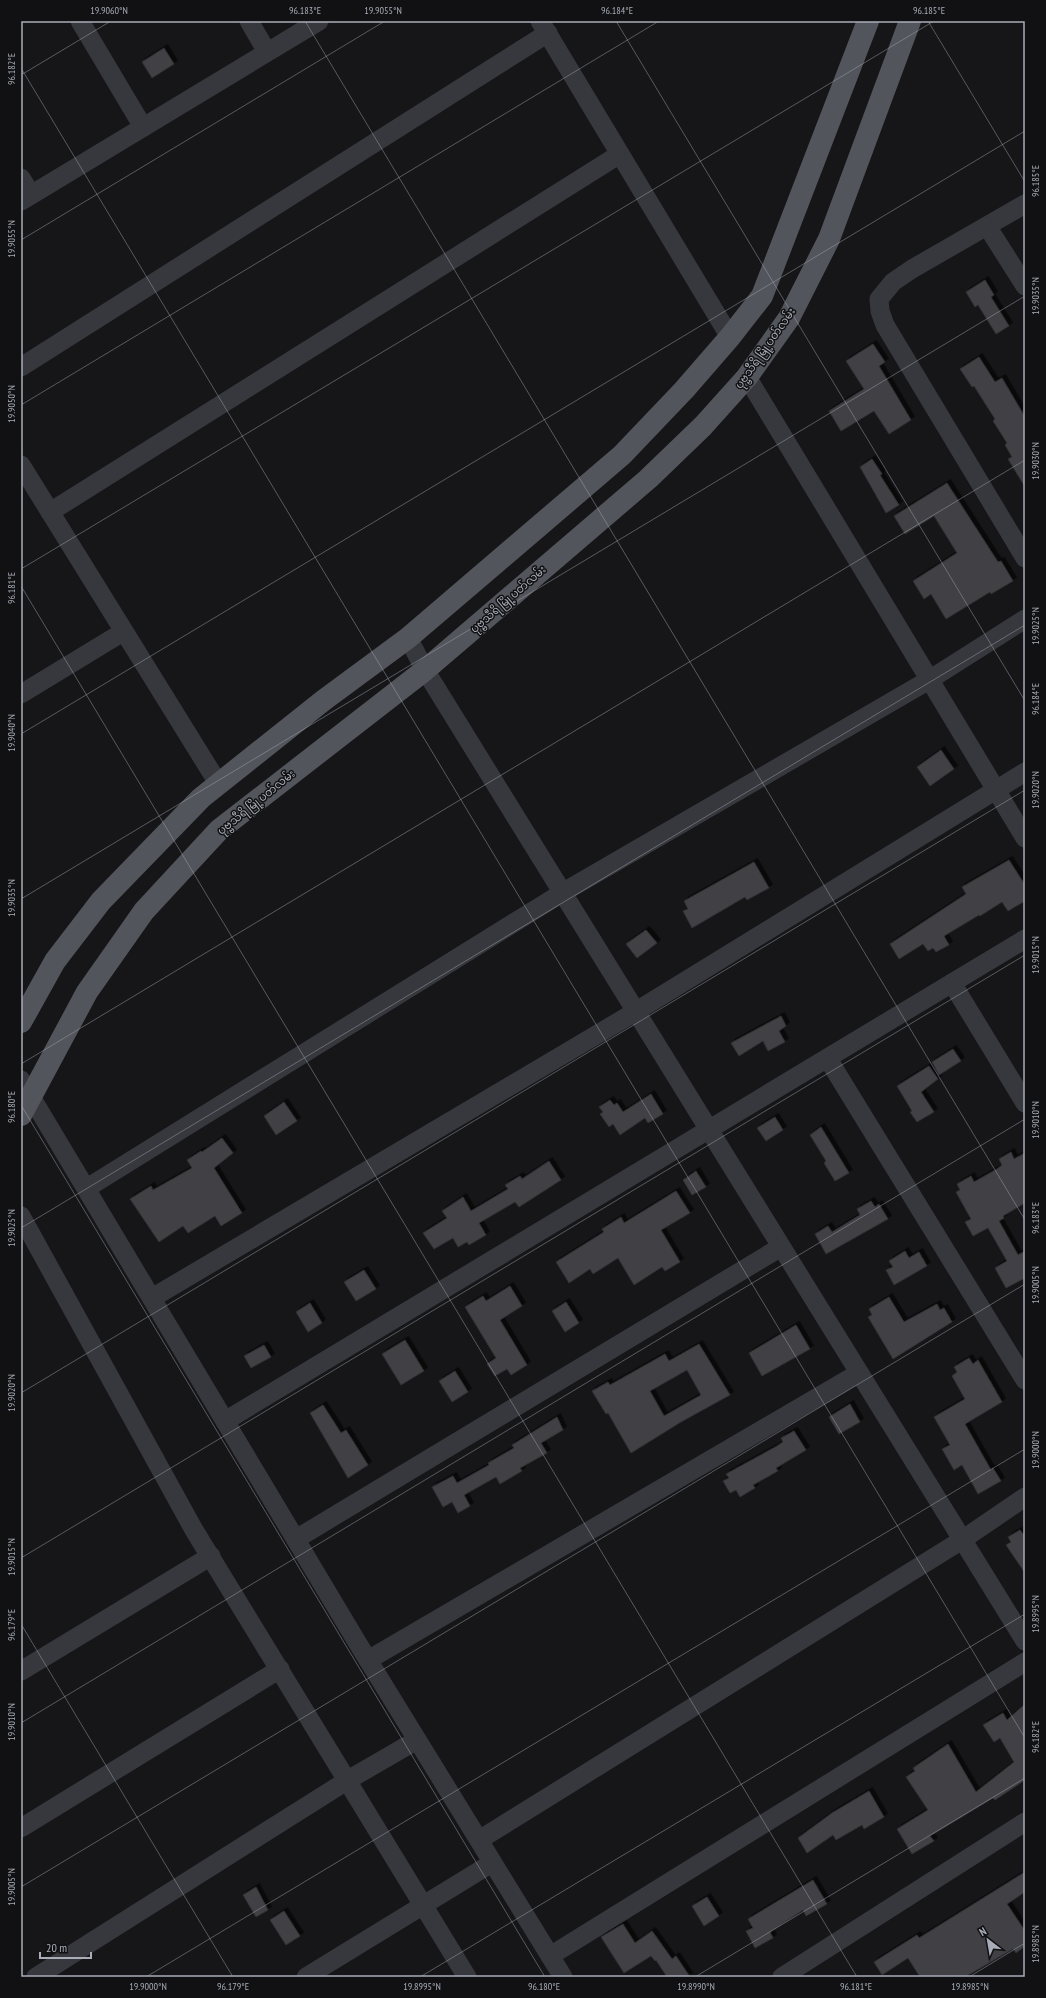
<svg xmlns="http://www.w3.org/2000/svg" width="1046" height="1998" viewBox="0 0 1046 1998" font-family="'PT Sans Narrow','Noto Sans Myanmar',sans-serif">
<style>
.building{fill:#404145;stroke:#303034;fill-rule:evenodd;filter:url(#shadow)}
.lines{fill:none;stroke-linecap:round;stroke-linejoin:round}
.street{stroke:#37383d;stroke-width:19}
.primary{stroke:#53555c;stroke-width:22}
.ticks{fill:none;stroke:#a8adb8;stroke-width:1;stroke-opacity:0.45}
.labels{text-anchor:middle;stroke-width:3;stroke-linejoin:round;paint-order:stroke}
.street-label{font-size:11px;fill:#a8adb8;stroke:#111113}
.neatline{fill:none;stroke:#a8adb8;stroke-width:1.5}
.ticks-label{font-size:10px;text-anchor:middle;fill:#a8adb8}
</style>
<defs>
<filter id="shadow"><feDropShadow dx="3.5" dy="-3.5" stdDeviation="0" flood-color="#0009"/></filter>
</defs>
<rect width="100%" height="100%" fill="#161618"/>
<g class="building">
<path d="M164 48 174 64 152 78 142 62Z"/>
<path d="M985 280 994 295 991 297 1009 326 996 334 978 305 975 307 966 292Z"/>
<path d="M873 344 885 362 879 366 911 420 889 434 874 411 841 431 829 411 864 389 846 361Z"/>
<path d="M979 357 995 382 1002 378 1025 417V487L1008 459 1012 457 1005 445 1007 443 993 421 995 419 974 386 972 387 960 369Z"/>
<path d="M872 459 882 474 880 475 899 505 886 513 860 467Z"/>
<path d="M947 483 998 562 1001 561 1013 581 991 594 990 592 946 619 931 594 924 599 913 581 957 553 934 516 905 534 894 516Z"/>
<path d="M941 750 954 769 930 786 917 767Z"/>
<path d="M1009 860 1025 885V901L1008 911 1002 902 980 916 979 915 944 936 949 945 936 952 933 948 928 951 923 944 899 959 890 944 966 894 962 887Z"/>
<path d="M754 862 769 888 747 900 745 897 692 928 683 911 688 909 684 901Z"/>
<path d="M646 930 657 943 637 958 626 944Z"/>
<path d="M781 1016 786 1026 779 1031 785 1042 768 1051 763 1041 739 1056 731 1043Z"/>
<path d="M953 1049 961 1061 939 1075 932 1062Z"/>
<path d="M929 1066 938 1079 921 1092 934 1112 917 1122 910 1112 912 1111 897 1086Z"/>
<path d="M651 1094 663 1114 648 1123 645 1118 620 1135 613 1124 609 1127 600 1114 603 1112 599 1107 610 1100 614 1105 617 1103 623 1112Z"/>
<path d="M284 1102 297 1121 276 1135 264 1116Z"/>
<path d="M775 1117 783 1130 766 1141 757 1128Z"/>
<path d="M821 1127 849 1173 835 1181 824 1163 826 1161 810 1135Z"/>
<path d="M222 1138 233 1153 214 1168 242 1213 221 1226 215 1216 188 1233 183 1226 159 1242 130 1199 151 1186 153 1190 192 1168 187 1160 201 1151 202 1152Z"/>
<path d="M1011 1152 1014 1159 1025 1153V1203L1003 1216 1004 1218 999 1221 1018 1255 1025 1251V1278L1006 1288 995 1268 1007 1261 988 1228 973 1236 965 1222 971 1219 956 1192 960 1190 957 1184 971 1176 974 1182 997 1169 1002 1165 999 1159Z"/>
<path d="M549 1161 561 1180 519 1207 515 1202 479 1223 486 1235 469 1245 467 1242 458 1247 453 1238 434 1249 423 1233 447 1218 442 1211 463 1197 471 1211 508 1189 505 1185 520 1176 522 1179Z"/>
<path d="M696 1171 706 1187 692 1195 683 1180Z"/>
<path d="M676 1191 690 1213 661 1230 680 1262 665 1271 662 1267 634 1285 618 1258 593 1274 590 1269 569 1283 556 1262 604 1232 602 1229 621 1217 624 1223Z"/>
<path d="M871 1201 875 1207 879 1204 888 1219 826 1254 815 1234 828 1226 832 1232 860 1215 857 1209Z"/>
<path d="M905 1251 909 1258 919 1252 927 1266 894 1285 886 1270 893 1267 889 1261Z"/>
<path d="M364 1270 376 1289 356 1301 344 1282Z"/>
<path d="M510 1286 522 1306 500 1320 527 1365 511 1375 507 1369 495 1376 487 1364 496 1358 465 1307 483 1296 486 1301Z"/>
<path d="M889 1297 904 1322 937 1304 940 1310 944 1308 952 1322 893 1359 868 1317 872 1315 869 1309Z"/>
<path d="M566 1302 579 1323 565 1332 552 1311Z"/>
<path d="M310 1303 322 1323 308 1332 296 1312Z"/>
<path d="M796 1325 810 1349 762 1376 749 1353Z"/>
<path d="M405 1340 424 1371 401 1385 382 1354Z"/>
<path d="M699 1344 730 1395 681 1422 631 1453 608 1413 606 1414 592 1391 608 1382 610 1385 665 1354 669 1361ZM687 1370 701 1395 664 1416 650 1391Z"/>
<path d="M264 1345 271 1357 251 1368 244 1356Z"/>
<path d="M969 1358 973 1364 978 1360 1002 1402 965 1424 991 1470 993 1468 1001 1481 978 1494 962 1465 954 1470 942 1449 950 1445 934 1417 965 1399 952 1376 957 1372 954 1367Z"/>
<path d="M455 1371 468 1392 452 1402 439 1381Z"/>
<path d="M850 1404 860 1422 839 1434 829 1417Z"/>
<path d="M323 1405 341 1433 346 1430 368 1465 348 1478 310 1413Z"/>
<path d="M557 1417 563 1430 541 1443 547 1453 520 1468 522 1471 500 1484 496 1477 464 1495 470 1506 458 1513 452 1502 443 1507 432 1487 453 1476 457 1483 489 1465 488 1463 514 1448 512 1445Z"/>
<path d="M794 1431 806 1450 776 1468 778 1471 753 1485 755 1488 740 1497 736 1490 730 1493 723 1481 729 1478 726 1474 777 1446 783 1442 781 1438Z"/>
<path d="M1020 1530 1023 1534 1025 1533V1573L1006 1545 1011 1542 1008 1537Z"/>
<path d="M1025 1704V1780L995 1800 993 1798 930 1836 934 1841 912 1854 897 1829 928 1810 906 1777 915 1771 913 1768 948 1744 976 1792 1014 1762 1000 1738 994 1742 983 1725 1003 1713 1007 1720Z"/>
<path d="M869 1791 884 1817 864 1829 862 1825 836 1840 833 1835 807 1853 798 1838 832 1813Z"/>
<path d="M1025 1872V1892L1007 1904 1025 1931V1946L1016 1953 1013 1949 965 1977H920L908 1958 882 1975 874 1962 917 1935 919 1938Z"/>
<path d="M813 1880 827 1904 806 1916 803 1910 770 1932 773 1938 755 1948 746 1931 753 1928 748 1919Z"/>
<path d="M256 1887 268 1910 256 1917 243 1895Z"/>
<path d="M707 1897 719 1916 704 1926 692 1906Z"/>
<path d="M284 1911 300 1936 286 1945 270 1920Z"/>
<path d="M623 1924 635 1943 652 1931 672 1959 676 1956 690 1977H667L656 1960 655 1961 651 1956 624 1973 601 1937Z"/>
</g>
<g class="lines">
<g class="street">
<path d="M80 21 143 127"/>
<path d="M249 21 267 52"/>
<path d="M540 21 730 337"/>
<path d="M21 178 31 194"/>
<path d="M21 201 319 21"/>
<path d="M1025 204 912 269 893 282 879 299 880 311 885 325 1025 558"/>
<path d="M987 226 1025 286"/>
<path d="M21 367 548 33"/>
<path d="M747 377 1025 838"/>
<path d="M21 465 218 783"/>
<path d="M50 512 620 154"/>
<path d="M408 638 425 670 1025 1641"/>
<path d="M21 694 123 632"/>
<path d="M952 983 1025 1103"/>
<path d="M828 1059 1025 1380"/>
<path d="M21 1080 357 1642 563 1977"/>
<path d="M87 1188 562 893 929 680 1025 619"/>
<path d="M21 1216 194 1530 467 1977"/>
<path d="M152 1298 635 1012 1025 772"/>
<path d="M225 1421 1025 939"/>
<path d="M296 1539 781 1247"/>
<path d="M368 1660 859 1373"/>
<path d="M21 1671 211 1556"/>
<path d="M21 1828 280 1669"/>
<path d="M479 1840 962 1540 1025 1497"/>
<path d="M550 1956 1025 1662"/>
<path d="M36 1977 348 1780 417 1740"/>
<path d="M306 1977 492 1863"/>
<path d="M782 1977 1025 1822"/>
</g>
<g class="primary">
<path d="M21 1022 55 961 101 901 201 798 324 700 408 638 622 455 684 390 730 337 762 296 868 21"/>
<path d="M21 1115 87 992 144 911 219 830 425 670 648 479 703 426 747 377 789 318 829 239 910 21"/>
</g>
</g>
<path class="ticks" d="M305 21 1025 1220M616 21 1025 701M928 21 1025 182M21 68 1025 1738M21 75 111 21M21 240 385 21M21 405 659 21M21 569 934 21M21 586 857 1977M21 734 1025 131M21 899 1025 296M21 1064 1025 460M21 1105 545 1977M21 1228 1025 625M21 1393 1025 790M21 1558 1025 955M21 1624 233 1977M21 1723 1025 1119M21 1887 1025 1284M146 1977 1025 1449M420 1977 1025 1614M695 1977 1025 1778M969 1977 1025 1943"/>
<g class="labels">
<g class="street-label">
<text transform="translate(765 348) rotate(-55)" y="4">ပုဗ္ဗသီရိ မြို့ပတ်လမ်း</text>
<text transform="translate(508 599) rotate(-41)" y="4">ပုဗ္ဗသီရိ မြို့ပတ်လမ်း</text>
<text transform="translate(256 802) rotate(-39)" y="4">ပုဗ္ဗသီရိ မြို့ပတ်လမ်း</text>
</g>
</g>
<rect width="1046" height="1998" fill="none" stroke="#111113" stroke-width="44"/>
<g transform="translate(988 1940) rotate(329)" stroke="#111113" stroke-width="3" paint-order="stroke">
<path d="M0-3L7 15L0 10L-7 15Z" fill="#a8adb8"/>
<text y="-6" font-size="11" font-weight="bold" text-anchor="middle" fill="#a8adb8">N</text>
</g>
<path d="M40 1952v6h51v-6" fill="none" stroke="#a8adb8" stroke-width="2"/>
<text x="46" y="1952" font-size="12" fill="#a8adb8" stroke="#111113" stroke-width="3" paint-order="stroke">20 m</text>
<rect x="22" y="22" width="1002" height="1954" class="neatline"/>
<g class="ticks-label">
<text x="109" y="14">19.9060°N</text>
<text x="305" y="14">96.183°E</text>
<text x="383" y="14">19.9055°N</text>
<text x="617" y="14">96.184°E</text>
<text x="929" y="14">96.185°E</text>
<text transform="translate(11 69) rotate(-90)" y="4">96.182°E</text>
<text transform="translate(1035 181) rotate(-90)" y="4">96.185°E</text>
<text transform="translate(11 239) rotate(-90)" y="4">19.9055°N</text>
<text transform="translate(1035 296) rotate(-90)" y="4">19.9035°N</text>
<text transform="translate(11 404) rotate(-90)" y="4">19.9050°N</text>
<text transform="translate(1035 461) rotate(-90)" y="4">19.9030°N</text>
<text transform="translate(11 588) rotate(-90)" y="4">96.181°E</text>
<text transform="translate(1035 626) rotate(-90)" y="4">19.9025°N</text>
<text transform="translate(1035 699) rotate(-90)" y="4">96.184°E</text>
<text transform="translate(11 733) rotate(-90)" y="4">19.9040°N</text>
<text transform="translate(1035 790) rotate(-90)" y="4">19.9020°N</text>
<text transform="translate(11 898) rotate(-90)" y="4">19.9035°N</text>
<text transform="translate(1035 955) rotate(-90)" y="4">19.9015°N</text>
<text transform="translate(11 1107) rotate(-90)" y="4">96.180°E</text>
<text transform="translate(1035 1120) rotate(-90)" y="4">19.9010°N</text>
<text transform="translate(1035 1218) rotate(-90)" y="4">96.183°E</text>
<text transform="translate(11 1228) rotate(-90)" y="4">19.9025°N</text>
<text transform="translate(1035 1285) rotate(-90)" y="4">19.9005°N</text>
<text transform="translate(11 1393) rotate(-90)" y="4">19.9020°N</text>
<text transform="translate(1035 1450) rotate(-90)" y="4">19.9000°N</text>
<text transform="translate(11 1557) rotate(-90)" y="4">19.9015°N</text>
<text transform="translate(1035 1614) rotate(-90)" y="4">19.8995°N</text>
<text transform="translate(11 1625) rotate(-90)" y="4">96.179°E</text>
<text transform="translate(11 1722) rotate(-90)" y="4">19.9010°N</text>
<text transform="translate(1035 1737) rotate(-90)" y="4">96.182°E</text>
<text transform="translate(11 1887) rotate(-90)" y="4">19.9005°N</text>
<text transform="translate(1035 1944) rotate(-90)" y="4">19.8985°N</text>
<text x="148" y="1990">19.9000°N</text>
<text x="233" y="1990">96.179°E</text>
<text x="422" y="1990">19.8995°N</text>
<text x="544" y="1990">96.180°E</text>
<text x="696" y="1990">19.8990°N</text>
<text x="856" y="1990">96.181°E</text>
<text x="970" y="1990">19.8985°N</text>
</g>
</svg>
